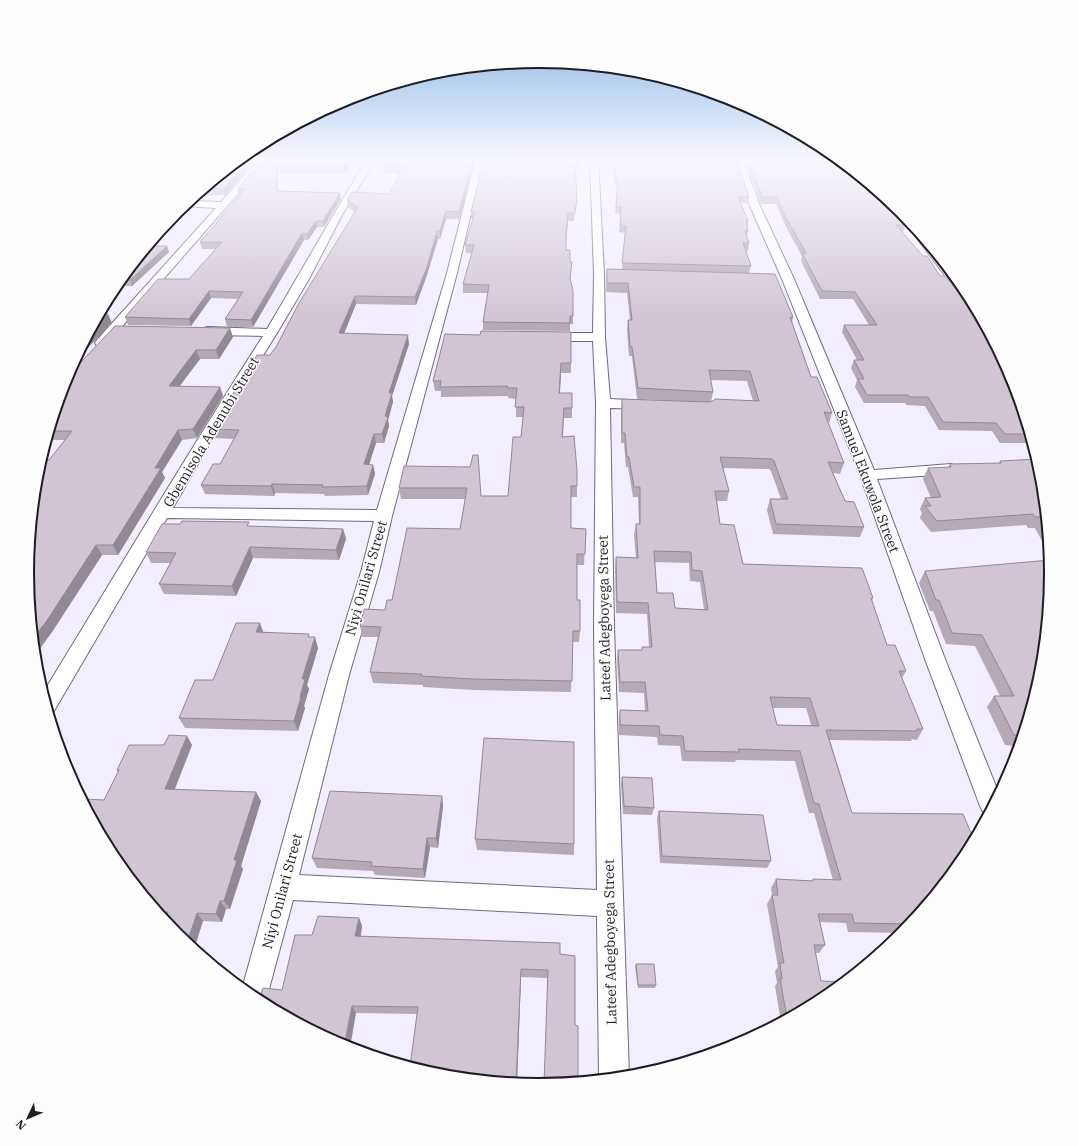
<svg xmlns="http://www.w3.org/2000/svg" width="1078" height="1146" viewBox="0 0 1078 1146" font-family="'IBM Plex Serif',serif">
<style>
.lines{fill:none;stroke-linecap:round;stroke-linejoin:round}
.minor-casing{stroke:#6f6b7b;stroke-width:2}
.minor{fill:#fff;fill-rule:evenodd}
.wall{fill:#b4a9b5;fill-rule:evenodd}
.shaded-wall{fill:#928994}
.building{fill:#d1c4d3;stroke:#928994;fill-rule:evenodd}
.labels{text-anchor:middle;stroke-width:3;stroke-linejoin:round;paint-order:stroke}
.street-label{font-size:14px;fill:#1f1d24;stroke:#fdfdfd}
.rim{fill:none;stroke:#1f1d24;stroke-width:2}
</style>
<rect width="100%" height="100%" fill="#f2edff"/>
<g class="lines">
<g class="minor-casing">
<g id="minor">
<path d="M260 158H269L105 346H97L95 343 97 340 216 208 183 206 189 201 221 202Z"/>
<path d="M368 158H376L342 215 309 279 277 333 227 413 173 508 377 510 447 273 476 158H484L457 273 392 516 379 572 349 675 299 875 597 890 594 627 596 403 593 341H546L542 340 540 337 542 334 546 333H593L594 274 590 158H598L604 274 605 337 610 399 646 401 651 402 653 405 651 408 646 409 610 408 614 627 629 1076 599 1078 597 916 293 900 265 1004 254 999 242 989 329 675 361 572 374 521 167 518 54 711 49 713 43 693C116 574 187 454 263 336L208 335 204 334 202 331 204 328 208 327 267 329C301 272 333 214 368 158Z"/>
<path d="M734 158H742L760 206 794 279 874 470 951 464 956 466 959 469 956 472 951 474 877 479 945 659 999 794 987 815 984 814 980 806 925 659 860 475 782 279 750 206Z"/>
<path d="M897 208 965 289 977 311 971 310 897 212 895 210Z"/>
</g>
</g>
<use href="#minor" class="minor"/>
</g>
<g class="wall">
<path d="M241 158H258L225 195 196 196Z"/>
<path d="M264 158H364L363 160H352L345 173H278V191L340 193 341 199 324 227H317L308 240H304L253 327H227L225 319 238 299 211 298 191 326 128 325 125 317 189 279 216 249H202L200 242 240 195H239L237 189Z"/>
<path d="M476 158 459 219H446L440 239H438L427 275 416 305 356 304 344 333 409 344 392 396 393 402 388 420 389 426 384 443H376L369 465H373L375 474 368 495 325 496 324 494 275 493 274 496 205 494 201 485 220 464 234 439 214 438 211 429 270 355 276 347 355 212 348 207 347 200 390 194 400 173H384V166Z"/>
<path d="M484 158 580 164V170H575L577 204 576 211H575L574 221H568L566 240V250L571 270V280L573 316V324H570V331L483 330V322L488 293H463V284L472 253H466L465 245 473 219H471V212Z"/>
<path d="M615 158 749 197 748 203H741L748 221 747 227 748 231 747 236 749 243 748 251H746L751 266 749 273 793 317 792 322 811 377 832 413 829 423H828L844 463 840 474 833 473 845 501 864 527 860 537 773 534 767 510 770 499H781L771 471 769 469 723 468 729 491 727 501H717L720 524 743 564 873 598 872 601 887 645 906 671 902 678 923 729 917 740 912 739 911 741 830 740 852 813 965 858 903 933 848 932 846 923 820 922 825 945 819 953H815L823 999 781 1022 775 986 777 983 775 971 778 967 767 904 772 895 771 888 776 879 812 881 813 879 833 880 814 813H809L795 761 736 760 735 762 682 761 680 746 658 745 657 737 619 735V720L620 710 645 711 644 693 619 692 617 660 618 650H642V647H649L647 614 616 613 615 568 616 557 636 558 634 535 636 524H639L638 497H633L628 467H626L624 443H621V409L622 399 708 402 637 399 632 356H629L627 330 628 320H630L627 293 606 292 607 269 622 270 626 233 619 232 621 214 615 213 618 185 614 184ZM710 380 747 381 753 401 711 402 713 392ZM655 562 689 563 690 581 700 582 704 610 675 608 657 593ZM773 708H806L811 725H777Z"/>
<path d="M744 158H837L905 225 903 232H902L940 276 982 321 979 327 1000 359V361L1013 379 1032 443H1000L992 431 939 430 925 406 906 405 905 403H864L855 387 857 380 851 368 854 360H857L842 332 844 325H869L853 299H820L801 261 802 256 785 225 776 204H761Z"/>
<path d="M148 246H167L169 252 132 286H115Z"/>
<path d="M445 334 571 363V373H561L560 393 572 408V418H564L563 437 577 486V497H571V528L586 529 584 565H577V600L580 631 579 642H572L571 692 474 690 423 687V685L373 683 370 672 378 637H362L360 626 385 610 392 600 460 529 465 499H401L399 488 470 467 481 496H508L521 437 523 417H516V399L508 398V396L441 397V391H435L433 381Z"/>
<path d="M233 337 219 359H200L179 386 220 387 223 396 197 438 182 440 162 472 165 478 118 555H102L52 632 35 655 27 573 49 460 65 440H47L66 378Z"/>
<path d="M1000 461 1041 473 1049 554 1035 528H1028L1026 525 931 532 920 518 922 513 920 509 925 498H931L923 479 928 468 948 467 950 464 999 463Z"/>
<path d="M251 526 343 529 346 539 339 560 253 558 236 596 164 594 159 584 170 563H151L146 552Z"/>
<path d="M925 571 1041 673 1019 746 1005 745 987 707 994 696H1000L975 646 946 644 933 611H930L919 583Z"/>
<path d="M263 633 310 637 318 648 307 685 309 689 304 706 305 708 298 731 185 728 179 718 213 680Z"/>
<path d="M192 745 175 789 261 801 241 866 243 869 230 909H226L222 922 203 921 194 949 177 935 165 920H164L113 857 104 800 118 772 117 770Z"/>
<path d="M622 777 654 808 652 815 623 814 621 784Z"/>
<path d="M442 796 443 806 438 848 430 847 425 878 375 875 373 871 317 868 312 858Z"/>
<path d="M659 811 771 861 767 868 660 863 657 818Z"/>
<path d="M475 839 574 844V855L477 850Z"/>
<path d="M359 918 362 926 361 936 560 954 575 1025 578 1081 547 978 521 977 517 1083 439 1075 417 1014 356 1013 260 997 282 990 312 935Z"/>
<path d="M636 964 656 985 655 988H638L635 967Z"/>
</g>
<g class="shaded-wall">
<path d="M251 158H258L225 195 223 189Z"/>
<path d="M349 158H352V160L345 173 344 167Z"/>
<path d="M473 158H476L459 219V212Z"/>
<path d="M277 167 278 173V197L277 191Z"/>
<path d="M340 193 341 199 324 227 323 221Z"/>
<path d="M446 211V219L440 239V231Z"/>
<path d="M568 213V221L566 242V234Z"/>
<path d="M316 221 317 227 308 240 307 234Z"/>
<path d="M437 231 438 239 427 275 416 305 415 297Z"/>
<path d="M302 233 304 240 253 327 251 320Z"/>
<path d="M167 246 169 252 132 286 130 280Z"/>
<path d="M209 291 211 298 191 326 189 319Z"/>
<path d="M355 296 356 304 341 341 339 333Z"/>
<path d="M108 314 112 323 76 360 69 371 89 334Z"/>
<path d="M230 328 233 337 219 359 216 350Z"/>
<path d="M408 335 409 344 392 396 393 402 388 420 389 426 384 443 382 434 389 393Z"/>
<path d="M196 350 200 359 173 395 169 386Z"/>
<path d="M561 363V373L559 403V393Z"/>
<path d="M220 387 223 396 197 438 193 429Z"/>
<path d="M178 430 182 440 162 472 165 478 118 555 113 545 155 468Z"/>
<path d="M374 434 376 443 366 474 364 464Z"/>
<path d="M373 465 375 474 368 495 367 486Z"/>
<path d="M272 484 275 493 274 496 271 486Z"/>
<path d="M343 529 346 539 339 560 336 550Z"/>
<path d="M96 545 102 555 52 632 35 655 33 638Z"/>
<path d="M250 547 253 558 236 596 232 586Z"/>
<path d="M260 623 264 634 256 632Z"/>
<path d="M315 637 318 648 307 685 309 689 304 706 305 708 298 731 294 721 300 697 302 679Z"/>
<path d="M187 736 192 745 171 798 165 789Z"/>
<path d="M256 792 261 801 241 866 243 869 230 909 224 901 234 860Z"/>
<path d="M442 796 443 806 438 848 436 838Z"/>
<path d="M427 838 430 847 425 878 423 869Z"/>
<path d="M220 901 226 909 222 922 216 914Z"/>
<path d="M197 913 203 921 194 949 187 943Z"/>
<path d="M359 918 362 926 359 944 355 936Z"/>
<path d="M521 969V977L517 1083H516Z"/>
<path d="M352 1006 356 1013 350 1048 344 1046Z"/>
</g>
<g class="building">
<path d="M241 158H251L223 189H203Z"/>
<path d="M264 158H349L344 167H277V191L340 193 323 221H316L307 234 302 233 251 320 225 319 243 292 209 291 189 319 125 317 158 279H189L222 242H200L245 189H237Z"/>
<path d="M387 158H473L459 212 446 211 440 231H437L427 267 415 297 355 296 339 333 408 335 389 393H392L385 416 388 417 382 434H374L364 464 373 465 367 486 322 487 323 485 272 484 271 486 201 485 213 464H220L239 430 211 429 257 355H270L276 347 299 303 358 207 347 200 352 192 390 194 403 166H384Z"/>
<path d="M484 158H580V164L575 163 577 204H575V213H568L566 234V250H570V262H572L570 278 573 291V316H570V323L483 322 489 285 463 284 474 245H465L475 212H471Z"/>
<path d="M615 158H736L749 197H738L748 221H746L748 231H745L749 243H743L751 266 622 263 626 226 620 225 621 207H616L618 178H614Z"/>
<path d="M747 158H837L858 176 905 225H896L923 256H927L940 276H945L982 321H976L1000 359H999L1013 379 1029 434H1005L996 423 943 422 928 397H910L908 395H867L858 379H864L854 360H864L844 325H877L855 292 822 291 802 253H806L786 218 777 197H762Z"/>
<path d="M148 246H167L130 280H120Z"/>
<path d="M607 269 775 274 793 317H790L811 377H817L832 413 824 412 844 463 828 462 845 501 854 502 864 527 776 524 770 499H788L774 461 772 459 720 457 729 491H715L720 524 734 525 743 564 862 568 873 598H871L887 645H895L906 671H899L923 729H917V731L826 730 852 813 963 814 974 840 965 858 910 924 854 923 852 914H818L825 945H814L821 981 843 982 823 999 787 1018 780 978 782 979 780 963H784L772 895H778L776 879 813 881V879L841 880 819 804 814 803 800 751 738 749 739 752 685 751 683 736 660 735 659 726 620 725V710L648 711 645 682H620L618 650H642V647H652L648 603 617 602 616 557 638 558 636 524H640V487H634L629 457H627L625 433H622V399L708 402 713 401 715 399 759 401 750 371 709 370 713 392 638 388 632 347 630 346 628 320H632L628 283H607ZM654 551 691 552 692 570 702 571 708 610 675 608 673 593H657ZM770 697 810 698 819 726 777 725Z"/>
<path d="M100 314H108L89 334Z"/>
<path d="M115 326 230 328 216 350H196L169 386 220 387 193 429 178 430 155 468H161L113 545H96L46 622 33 638 31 615 32 614H31L27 573 37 473 41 459 49 460 72 431H50L66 378Z"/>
<path d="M481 331 571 332V363H561L559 393H572V408H564L562 437 574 436 577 470V486H571V528L586 529 585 554H577V600H580V631H573L572 681 473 679 421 676 422 674 370 672 381 627 360 626 364 609 385 610 387 600H392L407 528 460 529 467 488H399L404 466 470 467 473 455H478L481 496H508L513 437H521L524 407H515L517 388H507L508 386 440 387 441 381H433L445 334 480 335Z"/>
<path d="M1037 459 1041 473 1046 525 1042 517H1035L1033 514 937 521 925 506H931L925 498 941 497 928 468 951 467 950 464 1001 463 1000 461Z"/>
<path d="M182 521 249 522 247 526 343 529 336 550 250 547 232 586 159 584 176 553 146 552 162 524H180Z"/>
<path d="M1050 560 1051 573 1041 673 1022 735H1014L994 696H1014L982 635 952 633 939 600H936L925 571Z"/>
<path d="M236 623H260L256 632 309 634 308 637H315L302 679H305L300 697H301L294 721 179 718 195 680H213Z"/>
<path d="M169 735 187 736 165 789 256 792 234 860H237L224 901H220L216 914 197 913 187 943 177 935 165 921 168 912H158L113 857 83 802 85 799 104 800 119 770H117L129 745H164Z"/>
<path d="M484 738 574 742V844L475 839Z"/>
<path d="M622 777 652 778 654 808 624 806Z"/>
<path d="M330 791 442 796 436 838H427L423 869 371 866 372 862 312 858Z"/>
<path d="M659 811 763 815 771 861 662 856Z"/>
<path d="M318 916 359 918 355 936 560 943V954L575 956V1025L578 1026V1081L544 1084 548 970 521 969 516 1083 439 1075 410 1066 418 1007 352 1006 344 1046 256 999V997H260L263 988 282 990 295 935H312Z"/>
<path d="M636 964H654L656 985H638Z"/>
</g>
<linearGradient id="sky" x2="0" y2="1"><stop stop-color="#74aae1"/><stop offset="0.5" stop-color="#f9f7ff"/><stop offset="1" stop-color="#f9f7ff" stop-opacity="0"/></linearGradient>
<rect width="1078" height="319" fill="url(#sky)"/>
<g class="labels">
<g class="street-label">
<text transform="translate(211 432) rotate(-59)" y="5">Gbemisola Adenubi Street</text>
<text transform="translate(868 481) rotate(69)" y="5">Samuel Ekuwola Street</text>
<text transform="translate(366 578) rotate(-74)" y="5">Niyi Onilari Street</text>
<text transform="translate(604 618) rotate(-91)" y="5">Lateef Adegboyega Street</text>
<text transform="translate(282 891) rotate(-75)" y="5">Niyi Onilari Street</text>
<text transform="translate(610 942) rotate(-91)" y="5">Lateef Adegboyega Street</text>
</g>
</g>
<path d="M0 0H1078V1146H0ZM34 573a505 505 0 1 1 1010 0a505 505 0 1 1-1010 0Z" fill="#fdfdfd" fill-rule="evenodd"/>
<path class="rim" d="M34 573a505 505 0 1 1 1010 0a505 505 0 1 1-1010 0Z"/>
<g transform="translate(28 1118) rotate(226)" stroke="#fdfdfd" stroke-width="3" paint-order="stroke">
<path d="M0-3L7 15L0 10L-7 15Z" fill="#1f1d24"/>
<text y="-6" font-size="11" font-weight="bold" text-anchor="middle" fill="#1f1d24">N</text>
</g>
</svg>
